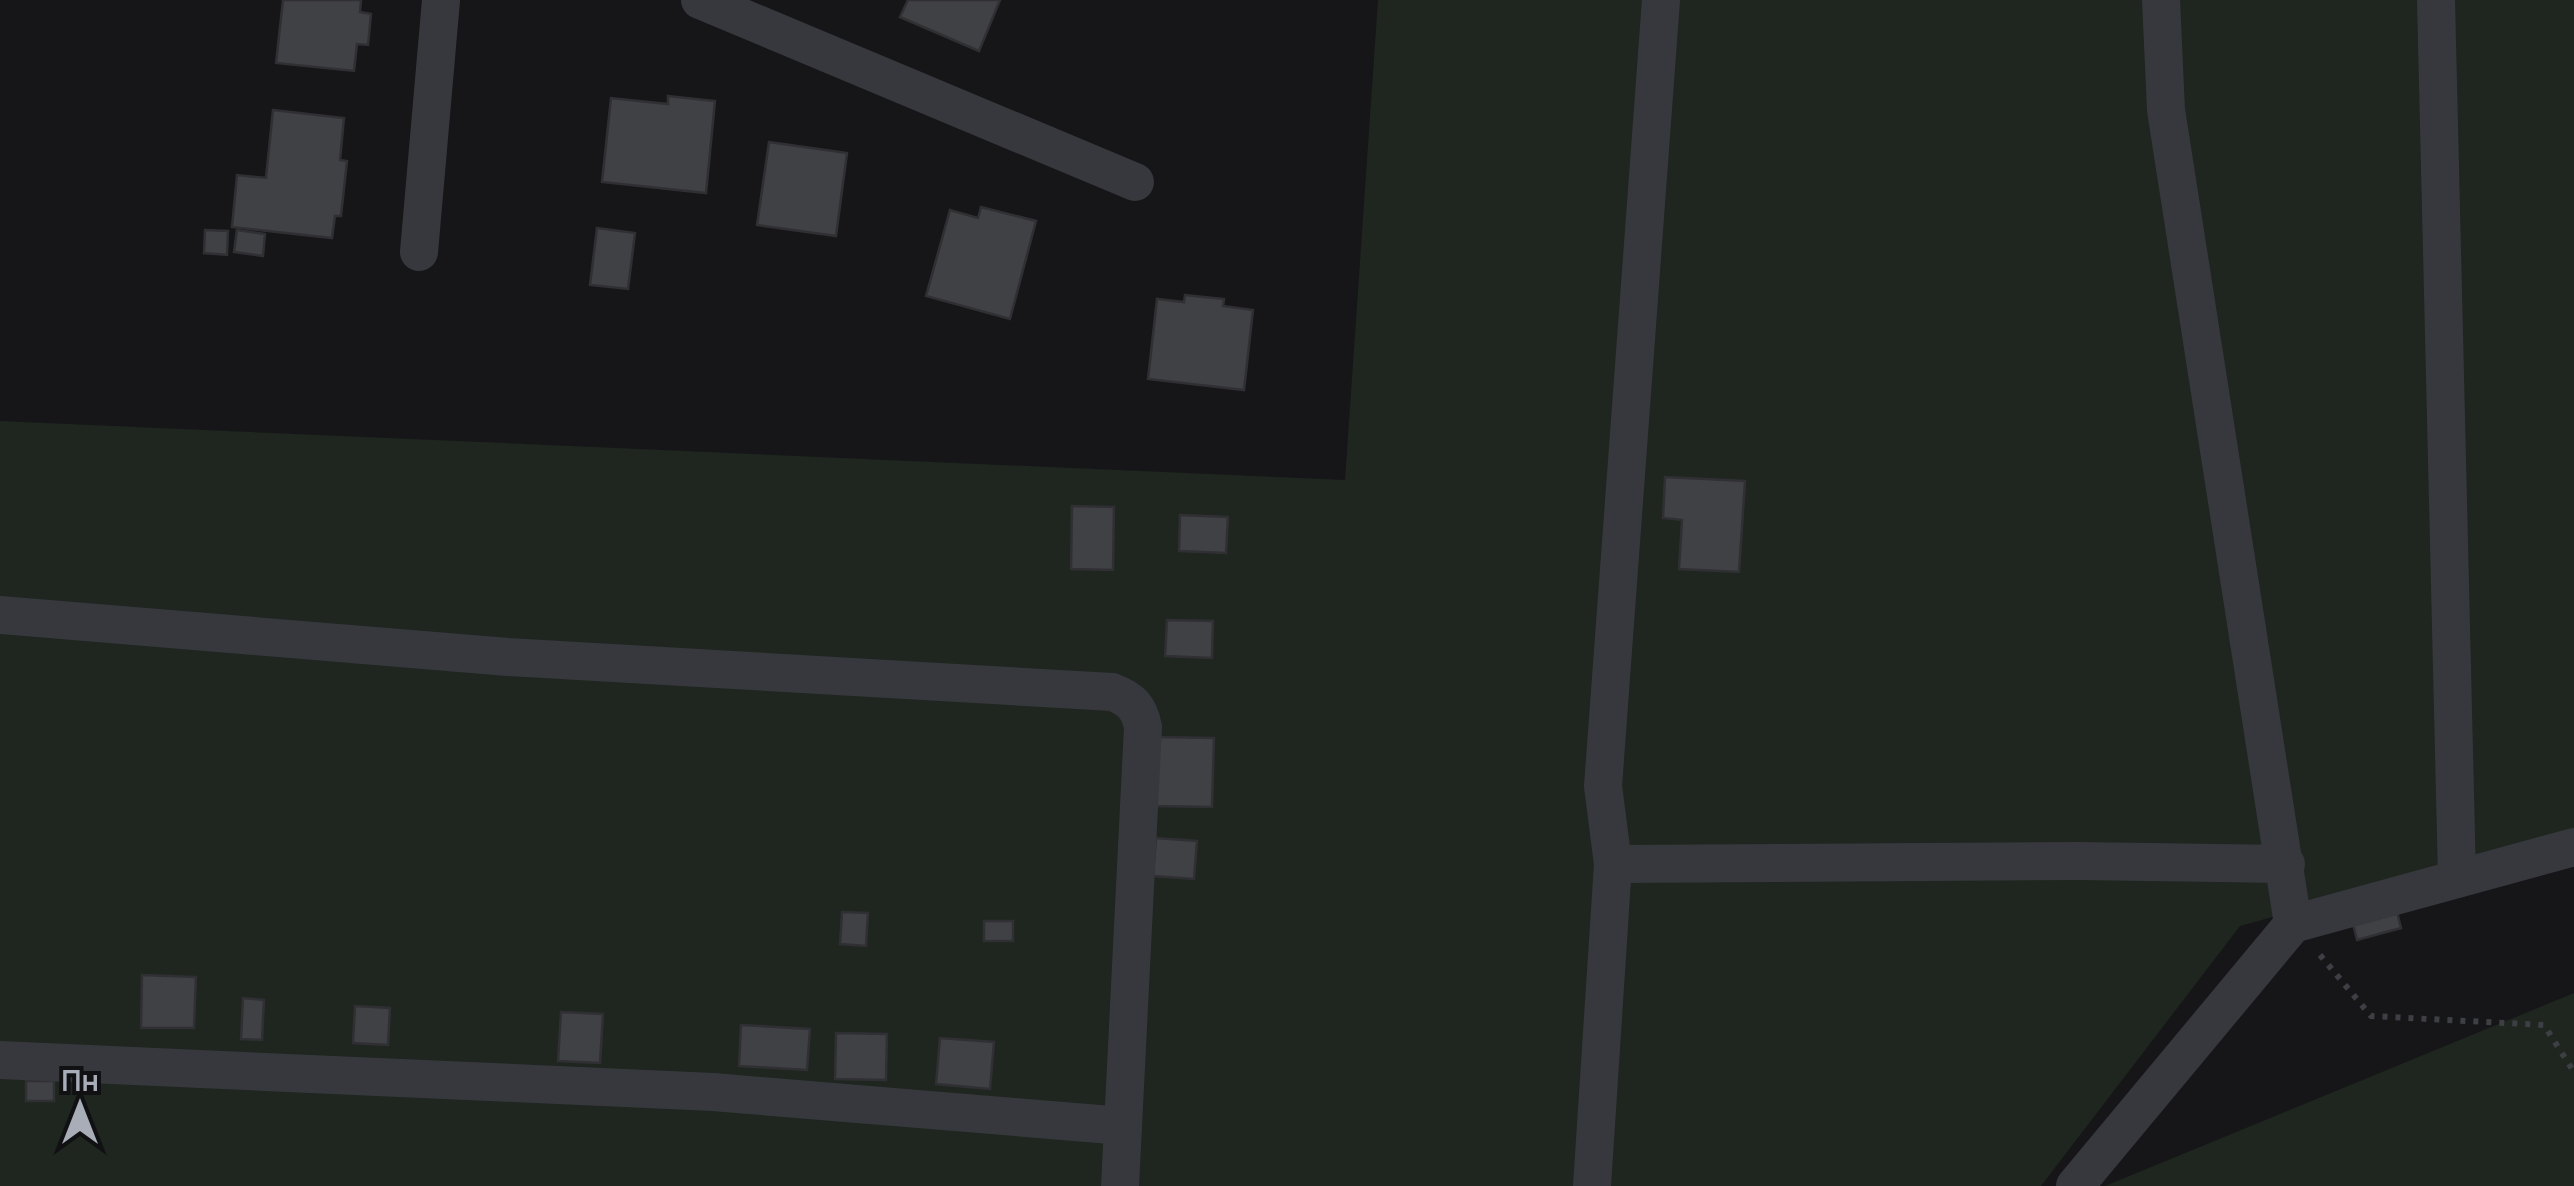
<svg xmlns="http://www.w3.org/2000/svg" width="2574" height="1186" viewBox="0 0 2574 1186" font-family="Manrope,sans-serif">
<style>
.green{fill:#1e261f}
.building{fill:#404145;stroke:#303034;stroke-width:2.5}
.lines{fill:none;stroke-linecap:round;stroke-linejoin:round}
.path{stroke:#3d3f44;stroke-width:6;stroke-dasharray:5 8;stroke-linecap:butt}
.minor{stroke:#37383d;stroke-width:38}
</style>
<rect width="100%" height="100%" fill="#161618"/>
<g class="green">
<path d="M1378 0H2574V834L2240 926 2041 1186H0V421L1345 480Z"/>
<path d="M2574 993V1186H2105Z"/>
</g>
<g class="building">
<path d="M283 0H361L360 12 371 14 368 45 357 44 354 71 276 63Z"/>
<path d="M908 0H1000L979 51 900 17Z"/>
<path d="M668 96 715 101 706 193 602 182 611 98 668 104Z"/>
<path d="M273 110 344 118 340 160 347 161 341 216H335L332 238 232 227 237 175 266 178Z"/>
<path d="M769 142 847 153 836 236 757 225Z"/>
<path d="M981 207 1036 221 1010 319 926 296 950 210 978 218Z"/>
<path d="M597 228 635 233 628 289 590 285Z"/>
<path d="M205 230 228 231 227 255 204 253Z"/>
<path d="M237 230 265 234 263 256 234 252Z"/>
<path d="M1185 295 1224 299 1223 306 1253 310 1244 390 1148 379 1157 299 1184 302Z"/>
<path d="M1665 477 1745 481 1739 572 1679 569 1682 520 1663 518Z"/>
<path d="M1072 506 1114 507 1113 570 1071 569Z"/>
<path d="M1180 515 1228 517 1226 553 1179 551Z"/>
<path d="M1167 620 1213 621 1212 658 1165 656Z"/>
<path d="M1158 737 1214 738 1212 807 1156 806Z"/>
<path d="M1156 838 1197 841 1194 879 1153 876Z"/>
<path d="M2395 904 2401 928 2357 940 2351 916Z"/>
<path d="M842 912 868 913 866 946 840 944Z"/>
<rect x="984" y="921" width="29" height="20"/>
<path d="M142 975 196 977 194 1028H141Z"/>
<path d="M243 998 264 1000 262 1040 241 1039Z"/>
<path d="M355 1006 390 1008 388 1045 353 1043Z"/>
<path d="M561 1012 603 1014 600 1063 558 1061Z"/>
<path d="M741 1025 810 1029 807 1070 739 1066Z"/>
<path d="M836 1033 887 1034 886 1080 835 1079Z"/>
<path d="M940 1038 994 1042 990 1089 936 1084Z"/>
<rect x="26" y="1081" width="28" height="20"/>
</g>
<g class="lines">
<path class="path" d="M2320 955 2371 1016 2544 1025 2574 1072"/>
<g class="minor">
<path d="M700 0 1135 182"/>
<path d="M2161 0 2166 110 2293 924"/>
<path d="M2436 0 2457 878"/>
<path d="M419 252 441 0"/>
<path d="M0 615 508 657 1112 692C1131 699 1139 707 1143 727L1120 1186"/>
<path d="M1613 864 2079 861 2286 864"/>
<path d="M0 1060 713 1092 1123 1126"/>
<path d="M1592 1186 1613 864 1603 786 1661 0"/>
<path d="M2075 1186 2293 924 2574 847"/>
</g>
</g>
<g transform="translate(80 1106)" stroke="#111113" stroke-width="8" paint-order="stroke">
<path d="M0-8L18 38L0 25L-18 38Z" fill="#a8adb8"/>
<text y="-15" font-size="28" font-weight="bold" text-anchor="middle" fill="#a8adb8">Пн</text>
</g>
</svg>
